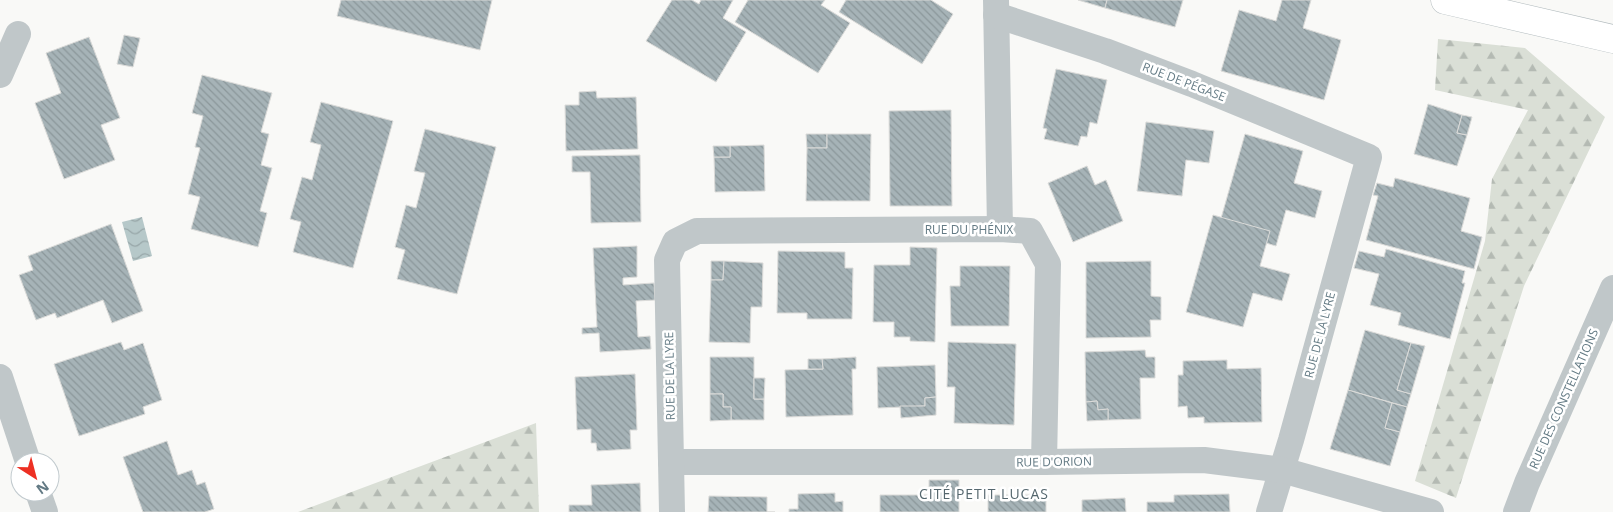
<svg xmlns="http://www.w3.org/2000/svg" width="1613" height="512" viewBox="0 0 1613 512" font-family="'Open Sans',sans-serif">
<style>
.forest{fill:url(#forest-firs)}
.water{fill:url(#water-waves)}
.building{fill:url(#building-back-hatch);stroke:#dbdbd9}
.lines{fill:none;stroke-linecap:round;stroke-linejoin:round}
.secondary-casing{stroke:#b2bbbe;stroke-width:29}
.street{stroke:#c0c7c9;stroke-width:26}
.secondary{stroke:#fff;stroke-width:28}
.labels{text-anchor:middle;stroke-width:5;stroke-linejoin:round;paint-order:stroke}
.street-label{font-size:12px;fill:#637a84;stroke:#fff}
.neighbourhood-label{font-size:14px;letter-spacing:1px;fill:#55676e;stroke:#fff}
</style>
<defs>
<pattern id="forest-firs" width="22" height="20" patternUnits="userSpaceOnUse" patternTransform="scale(1.25)"><rect width="22" height="20" fill="#dadfd6"/><path d="M5 1l3.5 6h-7zM16 11l3.5 6h-7z" fill="#b4bab3"/></pattern>
<pattern id="water-waves" width="16" height="10" patternUnits="userSpaceOnUse" patternTransform="scale(1.25)"><rect width="16" height="10" fill="#b6c8c9"/><path d="M0 5q4-4 8 0t8 0" fill="none" stroke="#98a7a9"/></pattern>
<pattern id="building-back-hatch" width="6" height="6" patternUnits="userSpaceOnUse" patternTransform="scale(1.25)"><rect width="6" height="6" fill="#a6b3b7"/><path d="M-1 5l2 2M0 0l6 6M5-1l2 2" fill="none" stroke="#8b979a"/></pattern>
</defs>
<rect width="100%" height="100%" fill="#f9f9f7"/>
<g class="forest">
<path d="M1438 39 1525 48 1605 117 1524 286 1456 498 1415 481 1485 241 1492 179 1528 110 1435 90Z"/>
<path d="M536 423 539 512H298Z"/>
</g>
<path class="water" d="M142 217 152 256 133 261 122 222Z"/>
<g class="building">
<path d="M341 0H492L480 50 337 16Z"/>
<path d="M672 0H692L699 4 701 0H733L723 18 746 32 716 82 646 41Z"/>
<path d="M748 0H825L821 5 850 23 818 73 735 22Z"/>
<path d="M846 0H931L953 14 922 64 839 12Z"/>
<path d="M1078 0H1107L1105 8Z"/>
<path d="M1107 0H1183L1175 27 1105 8Z"/>
<path d="M1282 0H1311L1303 28 1341 40 1324 100 1221 71 1239 10 1276 21Z"/>
<path d="M124 35 140 38 133 67 117 64Z"/>
<path d="M89 37 120 118 101 125 115 160 64 179 35 103 61 93 46 53Z"/>
<path d="M1056 69 1107 80 1097 124 1090 122 1087 137 1081 136 1078 146 1044 139 1047 129 1043 128Z"/>
<path d="M202 75 272 93 261 132 269 134 261 165 272 168 260 211 267 213 258 247 191 229 200 197 188 194 200 148 195 147 203 116 192 113Z"/>
<path d="M596 91 597 98 636 97 638 149 566 151 565 105H579V92Z"/>
<path d="M321 102 393 121 353 268 293 252 301 222 290 219 302 177 312 180 321 145 310 142Z"/>
<path d="M1428 104 1462 115 1457 133 1467 135 1457 166 1414 154Z"/>
<path d="M951 110 952 206H890L889 111Z"/>
<path d="M1462 115 1472 117 1467 135 1457 133Z"/>
<path d="M1146 122 1214 131 1209 163 1186 160 1182 196 1137 191Z"/>
<path d="M425 129 496 147 457 294 397 279 405 250 395 247 406 205 416 208 425 173 414 171Z"/>
<path d="M806 134H827V148H807Z"/>
<path d="M827 134H871L870 201H806L807 148H827Z"/>
<path d="M1245 134 1303 151 1294 183 1322 191 1315 218 1286 210 1276 246 1218 229Z"/>
<path d="M764 145 765 191 715 192 714 157H730V146Z"/>
<path d="M713 146H730V157H714Z"/>
<path d="M640 155 641 222 591 223 590 172H572V156Z"/>
<path d="M1087 166 1095 185 1106 180 1123 221 1073 242 1048 183Z"/>
<path d="M1395 178 1470 198 1461 231 1482 237 1474 269 1366 240 1378 196 1373 195 1377 183 1393 187Z"/>
<path d="M1213 215 1270 231 1260 266 1290 274 1282 301 1253 293 1243 327 1186 312Z"/>
<path d="M111 224 143 311 112 323 103 300 57 318 55 313 36 320 19 275 33 270 28 256Z"/>
<path d="M637 246V277L623 278V285L654 283 655 300 636 301 638 337 650 336 651 349 600 352 599 333 582 334V328L597 327 593 248Z"/>
<path d="M910 247 937 248 935 342 910 341V337H894V322H873L874 265H910Z"/>
<path d="M1386 249 1465 271 1462 283H1465L1450 339 1398 325 1401 313 1370 305 1379 274 1354 268 1359 251 1384 257Z"/>
<path d="M778 251 845 252V268H853L852 319H807V313H777Z"/>
<path d="M711 261H724L723 280H711Z"/>
<path d="M724 261 763 263 762 307H751L750 343 709 342 711 280H723Z"/>
<path d="M1151 261V296L1161 297V320H1150L1151 337 1086 338V262Z"/>
<path d="M960 266H1010L1009 326H951L950 286H960Z"/>
<path d="M1365 330 1411 343 1397 390 1411 394 1407 407 1348 390Z"/>
<path d="M121 342 124 350 143 343 162 400 143 407 145 414 79 436 54 364Z"/>
<path d="M948 342 1016 344 1014 425 954 423 955 387H947Z"/>
<path d="M1411 343 1425 346 1411 394 1397 390Z"/>
<path d="M1145 350 1146 357H1155V378H1140L1141 419 1108 420V409L1098 410 1097 401 1086 402 1085 352Z"/>
<path d="M710 357H754V399H764V420H731V407H723V394H710Z"/>
<path d="M856 357V369H852L853 415 786 417 785 370 823 369 822 359Z"/>
<path d="M808 359H822L823 369H808Z"/>
<path d="M1227 360V369L1261 368 1262 422 1204 423V417L1188 418 1187 406 1178 407V375H1183V361Z"/>
<path d="M935 365 936 397 925 398V406L878 408 877 367Z"/>
<path d="M635 374 637 430H630L631 449 597 451 596 443H591V429L577 430 575 377Z"/>
<path d="M754 378H765L764 399H754Z"/>
<path d="M1348 390 1392 403 1385 428 1400 432 1390 466 1330 449Z"/>
<path d="M710 394H723V407H731V420L710 421Z"/>
<path d="M936 397V415L901 418 900 406H925V398Z"/>
<path d="M1097 401 1098 410 1108 409V420L1087 421 1086 402Z"/>
<path d="M1392 403 1407 407 1400 432 1385 428Z"/>
<path d="M167 441 178 475 192 470 197 485 205 482 214 509 205 512H143L123 457Z"/>
<path d="M929 480H959V512H880V495H929Z"/>
<path d="M640 483 641 512H569V505H592L591 485Z"/>
<path d="M835 493V502L843 501V512H789V509H798V494Z"/>
<path d="M1229 494 1230 512H1147V502H1174V495Z"/>
<rect x="988" y="495" width="58" height="17"/>
<path d="M709 496 767 497V512H775H708Z"/>
<path d="M1125 498 1126 512H1082V500Z"/>
</g>
<g class="lines">
<g class="secondary-casing">
<path id="secondary" d="M1445 0 1613 39"/>
</g>
<g class="street">
<path d="M996 0 1000 229"/>
<path d="M996 15 1105 51 1192 84 1369 157 1291 440 1269 512"/>
<path d="M0 75 18 34"/>
<path d="M0 377 28 462"/>
<path d="M671 462H1044L1204 460 1282 470 1431 512"/>
<path d="M38 492 45 512"/>
<path d="M672 512 667 260 675 242 697 231 1000 229 1030 231 1048 264 1044 462"/>
<path d="M1516 512 1527 483 1613 288"/>
</g>
<use href="#secondary" class="secondary"/>
</g>
<g class="labels">
<g class="street-label">
<text transform="translate(1184 82) rotate(21)" y="4">RUE DE PÉGASE</text>
<text x="969" y="234">RUE DU PHÉNIX</text>
<text transform="translate(1320 335) rotate(-75)" y="4">RUE DE LA LYRE</text>
<text transform="translate(670 376) rotate(-91)" y="4">RUE DE LA LYRE</text>
<text transform="translate(1564 399) rotate(-66)" y="4">RUE DES CONSTELLATIONS</text>
<text transform="translate(1054 462) rotate(-1)" y="4">RUE D'ORION</text>
</g>
<g class="neighbourhood-label">
<text x="984" y="499">CITÉ PETIT LUCAS</text>
</g>
</g>
<g transform="translate(35 477) rotate(144)"><circle r="24" fill="#ffffff" stroke="#c1cace"/>
<path d="M0-4L9 19L0 12L-9 19Z" fill="#ed3023"/>
<text y="-8" font-size="14" font-weight="bold" text-anchor="middle" fill="#637a84">N</text>
</g>
</svg>
